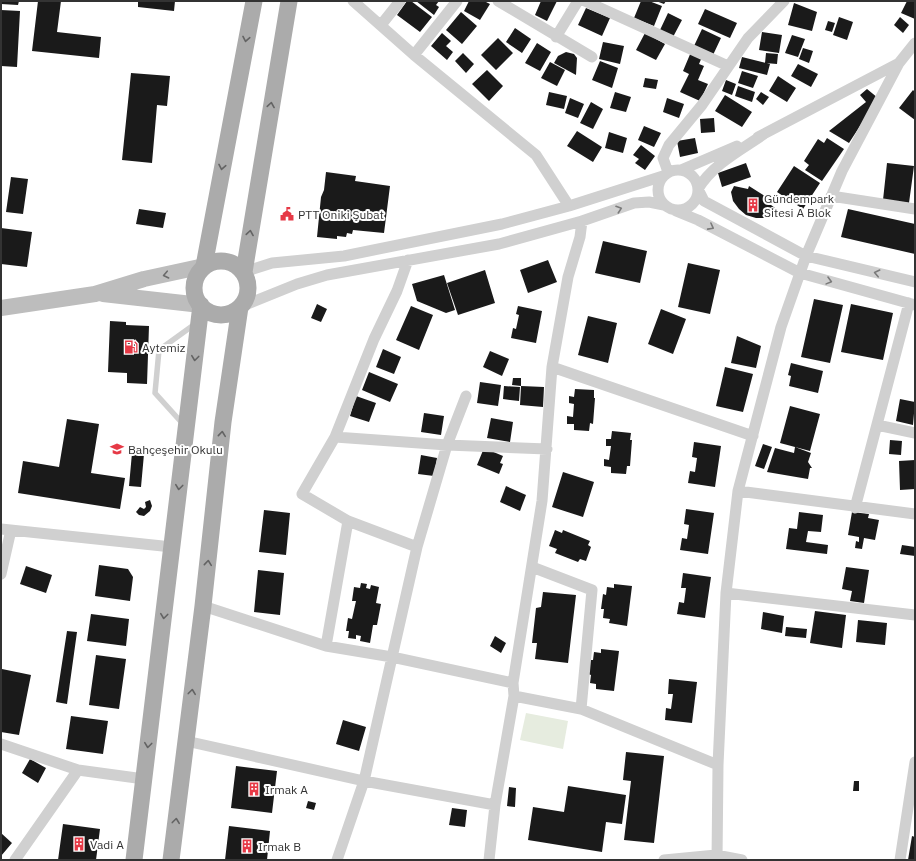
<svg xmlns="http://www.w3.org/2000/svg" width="916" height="861" font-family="'IBM Plex Sans',sans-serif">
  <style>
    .green { fill: #e6ecdf }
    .building { fill: #1a1a1a }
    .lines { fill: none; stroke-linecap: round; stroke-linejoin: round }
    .lane { stroke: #d0d0d0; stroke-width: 5.5 }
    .street { stroke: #d0d0d0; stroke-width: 11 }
    .secondary { stroke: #bdbdbd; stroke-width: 16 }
    .primary { stroke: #ababab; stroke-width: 17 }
    .oneway { stroke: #636363 }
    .oneway2 { stroke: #7a7a7a }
    .oneway3 { stroke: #6a6a6a }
    .labels { text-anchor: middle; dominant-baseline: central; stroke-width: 4; stroke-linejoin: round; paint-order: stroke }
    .poi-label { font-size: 12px; fill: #333; stroke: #fff; text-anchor: start }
  </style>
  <rect width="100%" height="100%" fill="#fff"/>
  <!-- green -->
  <path class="green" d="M526,713L568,721L563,749L520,740Z"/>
  <!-- building -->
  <path class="building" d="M1,1H19L18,5L1,4Z
    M38,1H61L57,32L101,37L99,58L32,51Z
    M138,1H175L174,11L138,7Z
    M407,1H411L432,17L420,32L397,15Z
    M416,1H439L436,5L439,7L434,15Z
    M469,1H484L490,4L480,20L464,11Z
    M541,1H557L547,21L535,15Z
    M641,1H649L662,6L654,26L634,18Z
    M656,1H666L664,4Z
    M907,1H915V19L901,13Z
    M794,3L817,12L812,31L788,25Z
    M586,8L610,18L602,36L578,25Z
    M705,9L737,23L730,38L698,24Z
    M1,10L20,11L17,67L1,66Z
    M461,12L477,26L462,44L446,30Z
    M668,13L682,20L673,37L660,30Z
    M839,17L853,22L847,40L833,35Z
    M900,17L909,25L903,33L894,25Z
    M828,21L835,23L832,32L825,30Z
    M515,28L531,39L522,53L506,42Z
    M702,29L721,38L713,55L694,46Z
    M762,32L782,35L779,53L759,50Z
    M442,33L451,41L446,46L453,52L447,60L431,46Z
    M645,33L665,44L656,60L636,50Z
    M792,35L805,39L798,57L785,53Z
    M498,38L513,53L496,70L481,55Z
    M603,42L624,46L620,64L599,59Z
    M537,43L551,52L540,71L525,63Z
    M803,48L813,51L809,63L799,59Z
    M566,52L574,54L577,58L576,75L554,63L558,56Z
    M691,52L702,57L699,64L704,66L698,80L708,84L700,101L680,92L689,74L683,71Z
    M463,53L474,64L466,73L455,61Z
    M766,53L778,54L777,64L765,63Z
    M742,57L770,64L767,75L739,68Z
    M600,61L618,68L612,88L592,80Z
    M550,62L565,70L557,86L541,78Z
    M798,64L818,74L811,87L791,76Z
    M487,70L503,86L489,101L472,84Z
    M742,71L758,76L753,88L738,83Z
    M131,73L170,76L167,106L157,105L152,163L122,160Z
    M778,76L796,88L787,102L769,91Z
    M645,78L658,80L656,89L643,87Z
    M726,80L736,84L732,95L722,91Z
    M738,86L755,92L752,102L735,96Z
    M867,89L878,98L849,143L829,131L866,102L860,95Z
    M913,90L915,92V120L899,108Z
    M549,92L567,96L564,109L546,105Z
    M615,92L631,97L626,112L610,108Z
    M761,92L769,97L763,105L756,99Z
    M725,95L752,112L742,127L715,111Z
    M570,98L584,104L578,118L565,113Z
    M667,98L684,104L679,118L663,112Z
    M591,102L603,109L593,129L580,123Z
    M714,118L715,132L701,133L700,119Z
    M644,126L661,133L654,147L638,140Z
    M577,131L602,147L593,162L567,146Z
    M609,132L627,138L623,153L605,148Z
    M695,138L698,153L680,157L677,141Z
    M827,138L844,149L822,181L805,170L809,165L804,161L818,139L824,143Z
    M641,145L655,156L645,170L635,163L639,159L633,155Z
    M746,163L751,177L722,187L718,173Z
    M887,163L914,166L909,203L883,200Z
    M794,166L820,183L803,209L777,192Z
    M326,172L356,176L355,181L390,186L384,233L353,230L352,234L347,233L346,237L337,236V239L317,237L321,197L324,190Z
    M11,177L28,179L23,214L6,212Z
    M734,186L748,189L749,186L768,198L767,202L775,208L774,215L765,218H756L746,215L739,209L733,201L731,192Z
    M139,209L166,213L163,228L136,224Z
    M848,209L915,224V254L841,237Z
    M1,228L32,232L27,267L1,264Z
    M603,241L647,251L640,283L595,273Z
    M548,260L557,282L528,293L520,270Z
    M688,263L720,270L710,314L678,307Z
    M485,270L495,303L458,315L447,283Z
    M444,275L455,310L446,313L417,301L412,284Z
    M814,299L843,305L830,363L801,357Z
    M317,304L327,309L321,322L311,318Z
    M851,304L893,313L883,360L841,352Z
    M411,306L433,315L419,350L396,340Z
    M518,306L542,311L536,343L511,338L513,328L516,329L519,315L516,314Z
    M661,309L686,319L673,354L648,344Z
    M588,316L617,323L608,363L578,355Z
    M110,321L126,322V325L149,326L147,384L127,383V373L108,372Z
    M737,336L761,346L756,368L731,363Z
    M383,349L401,357L394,374L376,367Z
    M490,351L509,359L502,376L483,367Z
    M791,363L823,371L818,393L789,386L791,376L788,375Z
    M725,367L753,374L743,412L716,406Z
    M369,372L398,384L390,402L362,390Z
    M513,378H521V386L512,385Z
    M480,382L501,385L498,406L477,403Z
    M504,386L520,387L519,401L503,399Z
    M521,386L544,387L543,407L520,405Z
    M575,389L594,390V398H595L593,424L590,423L589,431L574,430V424H567V416L573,417L574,404L569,403V396L574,397Z
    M356,396L376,403L369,422L350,416Z
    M900,399L915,402L913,425L896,421Z
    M790,406L820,414L810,451L780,443Z
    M424,413L444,416L441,435L421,432Z
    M491,418L513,422L510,442L487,438Z
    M67,419L99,424L91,473L125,478L120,509L18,493L23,461L59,467Z
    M612,431L631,433L630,440H632L630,466H627L626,474L611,473V467L604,466V459L609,460L611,446H606V439H611Z
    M890,440L902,441L901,455L889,454Z
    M694,442L721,446L715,487L688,483L690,471L695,472L697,458L692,457Z
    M763,444L772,447L764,469L755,466Z
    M795,447L811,453L808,462L812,468H810L808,479L767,472L775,448L794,453Z
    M484,448L503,456L500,463L503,464L499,474L477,465Z
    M132,453L144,454L141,487L129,486Z
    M421,455L437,458L434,476L418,474Z
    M915,460V489L900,490L899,461Z
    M563,472L594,482L583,517L552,507Z
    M506,486L526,495L520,511L500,502Z
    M150,500L152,506L150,511L144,516L139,515L136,512L140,507L144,509L146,507L145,502Z
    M686,509L714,513L708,554L680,550L682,538L687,539L689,525L684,524Z
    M264,510L290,513L286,555L259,552Z
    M799,512L823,515L821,532L808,531L806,542L828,545L827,554L786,549L789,528L797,529Z
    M852,512L869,514L868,518L879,520L875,540L864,538L862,549L855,548L856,541L859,542V537L848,535Z
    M555,530L562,533L563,530L590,541L588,545L591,547L586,561L580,559L578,562L555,553L557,549L549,546Z
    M902,545L915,547V556L900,554Z
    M99,565L128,569L133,577L130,601L95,596Z
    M26,566L52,575L46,593L20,584Z
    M846,567L869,570L864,603L850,601L852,591L842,589Z
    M258,570L284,573L280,615L254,612Z
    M683,573L711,577L705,618L677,614L679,602L684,603L686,588H681Z
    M361,583L367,584L366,588L370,589L371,585L379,587L376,603L381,604L377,625H373L370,643L360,641L361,636L356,635V639L348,638L349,631H346L348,618L352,619L356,601H352L354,587L360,588Z
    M614,584L632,586L627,626L609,623L610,619L603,618L604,609H601L603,594L606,595L607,587L614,588Z
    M543,592L576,595L568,663L535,659L537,643H532L536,608L541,607Z
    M815,611L846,615L842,648L810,643Z
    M763,612L784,616L782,633L761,629Z
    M91,614L129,619L126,646L87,641Z
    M858,620L887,623L885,645L856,642Z
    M786,627L807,629L806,638L785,636Z
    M67,631L77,632L67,704L56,702Z
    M495,636L506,643L501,653L490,646Z
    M601,649L619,651L614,691L596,689V684L590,683L591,675L588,674L590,660H593L594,652L601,653Z
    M96,655L126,659L119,709L89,705Z
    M2,669L31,675L19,735L1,732Z
    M669,679L697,682L692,723L665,720L666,708L671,709L673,694H668Z
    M71,716L108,721L103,754L66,749Z
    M343,720L366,727L359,751L336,744Z
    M626,752L664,756L654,843L624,840L631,781L623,780Z
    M30,759L46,768L38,783L22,773Z
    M236,766L277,771L272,813L231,808Z
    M854,781H859V791H853Z
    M568,786L626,795L622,824L606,822L602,852L528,840L533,807L564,812Z
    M509,787L516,788L515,807L507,806Z
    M308,801L316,803L314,810L306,808Z
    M452,808L467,810L465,827L449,825Z
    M63,824L100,829L96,860H58Z
    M229,826L270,831L267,860H225Z
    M1,833L12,843L1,856Z
    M912,836L915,837V860H908Z"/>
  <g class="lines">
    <!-- lane -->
    <path class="lane" d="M183,424L155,393L159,350L195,324"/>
    <!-- street -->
    <path class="street" d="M353,1L414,55L536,155L569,206
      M498,1L592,57
      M585,1L728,66
      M381,25L400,1
      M556,37L578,1
      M414,55L457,1
      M764,134C741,150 713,164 698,189L704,201L806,256L915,282
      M758,137L899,63
      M658 190a20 20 0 1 1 40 0a20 20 0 1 1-40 0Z
      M681,170L737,146
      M668,172L663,158L669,145L702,105L748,38L784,1
      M831,196L915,209
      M676,211L698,220L800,273L915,305
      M408,260L397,291L374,339L335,437L302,494L348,521L417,547
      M244,272L272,263L344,256L502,224L569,206L663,176
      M240,307L297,284L327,275L499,244L582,221L634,203L649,202L664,205
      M552,367L753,436
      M877,425L915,433
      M335,437L447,445L547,449
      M738,491L915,514
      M855,508L909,303
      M1,529L172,547
      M532,567L592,590L581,709
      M1,574L11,530
      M726,593L915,615
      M203,606L326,646L392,657L513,683
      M326,646L348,521
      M514,696L581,709L718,765
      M186,741L364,781L495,805
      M1,744L78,770L144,779
      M15,860L78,770
      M337,860L364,781L417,547L447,445L466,396
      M489,860L495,805L514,696L513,683L542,501L552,367L568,277L580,237L582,221
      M664,860L716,855L742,860
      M717,860L718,765L726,593L738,491L781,327L806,256L842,171L899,63L915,43
      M900,860L915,762"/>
    <!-- secondary -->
    <path class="secondary" d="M103,294L201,305
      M1,308L95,294L144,279L204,266"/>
    <!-- primary -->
    <path class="primary" d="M194 288a27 27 0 1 1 54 0a27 27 0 1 1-54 0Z
      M204,266L254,1
      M244,272L289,1
      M134,860L201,305
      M171,860L203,606L223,422L240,307"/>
  </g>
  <!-- one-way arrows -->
  <defs><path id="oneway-chevron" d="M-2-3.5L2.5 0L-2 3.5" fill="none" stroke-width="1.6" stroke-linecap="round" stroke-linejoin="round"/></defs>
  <g class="oneway">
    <use href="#oneway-chevron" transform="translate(246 39) rotate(101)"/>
    <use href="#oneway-chevron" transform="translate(271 105) rotate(-81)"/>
    <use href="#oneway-chevron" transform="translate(222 167) rotate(101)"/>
    <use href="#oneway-chevron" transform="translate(250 233) rotate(-81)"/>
    <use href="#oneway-chevron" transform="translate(195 358) rotate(97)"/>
    <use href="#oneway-chevron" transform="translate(222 434) rotate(-84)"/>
    <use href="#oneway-chevron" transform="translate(179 487) rotate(97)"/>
    <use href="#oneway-chevron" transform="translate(208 563) rotate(-84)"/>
    <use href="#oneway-chevron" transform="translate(164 616) rotate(97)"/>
    <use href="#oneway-chevron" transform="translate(192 692) rotate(-83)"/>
    <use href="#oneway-chevron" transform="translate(148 745) rotate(97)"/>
    <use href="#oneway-chevron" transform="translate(176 821) rotate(-83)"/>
  </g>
  <g class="oneway2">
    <use href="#oneway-chevron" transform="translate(619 209) rotate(-19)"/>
    <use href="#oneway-chevron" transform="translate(711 227) rotate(28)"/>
    <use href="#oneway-chevron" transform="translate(877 273) rotate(-167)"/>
    <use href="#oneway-chevron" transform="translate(829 281) rotate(15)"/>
  </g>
  <use class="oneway3" href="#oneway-chevron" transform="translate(166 275) rotate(168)"/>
  <!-- icons -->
  <defs>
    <g id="building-bare" transform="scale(1.08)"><path d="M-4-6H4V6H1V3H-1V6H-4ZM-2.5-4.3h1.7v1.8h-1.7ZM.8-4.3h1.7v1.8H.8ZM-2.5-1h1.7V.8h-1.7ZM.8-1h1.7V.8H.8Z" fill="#e63946" stroke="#fff" stroke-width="2.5" paint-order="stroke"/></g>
    <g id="civic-bare" transform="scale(1.08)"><path d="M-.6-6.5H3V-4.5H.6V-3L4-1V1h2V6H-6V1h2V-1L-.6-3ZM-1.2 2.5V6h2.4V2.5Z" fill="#e63946" stroke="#fff" stroke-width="2.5" paint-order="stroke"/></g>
    <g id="fuel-bare" transform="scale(1.08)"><path d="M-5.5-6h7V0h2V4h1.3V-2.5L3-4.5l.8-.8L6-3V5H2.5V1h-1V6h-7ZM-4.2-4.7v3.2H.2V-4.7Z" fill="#e63946" stroke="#fff" stroke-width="2.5" paint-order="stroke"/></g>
    <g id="school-bare" transform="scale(1.08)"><path d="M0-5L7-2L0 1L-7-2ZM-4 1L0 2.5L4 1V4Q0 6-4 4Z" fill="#e63946" stroke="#fff" stroke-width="2.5" paint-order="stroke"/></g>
  </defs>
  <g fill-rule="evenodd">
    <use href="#building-bare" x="753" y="205"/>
    <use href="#civic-bare" x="287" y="214"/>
    <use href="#fuel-bare" x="131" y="347"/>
    <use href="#school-bare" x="117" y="449"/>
    <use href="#building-bare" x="254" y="789"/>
    <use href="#building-bare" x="79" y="844"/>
    <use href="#building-bare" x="247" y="846"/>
  </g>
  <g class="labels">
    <!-- poi labels -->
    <g class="poi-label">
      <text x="764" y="198">Gündempark<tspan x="764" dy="14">Sitesi A Blok</tspan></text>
      <text x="298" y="214">PTT Oniki Şubat</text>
      <text x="142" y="347">Aytemiz</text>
      <text x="128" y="449">Bahçeşehir Okulu</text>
      <text x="265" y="789">Irmak A</text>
      <text x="90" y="844">Vadi A</text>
      <text x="258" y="846">Irmak B</text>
    </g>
  </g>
  <!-- border -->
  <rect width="916" height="861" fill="none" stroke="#333333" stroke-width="4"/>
</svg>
